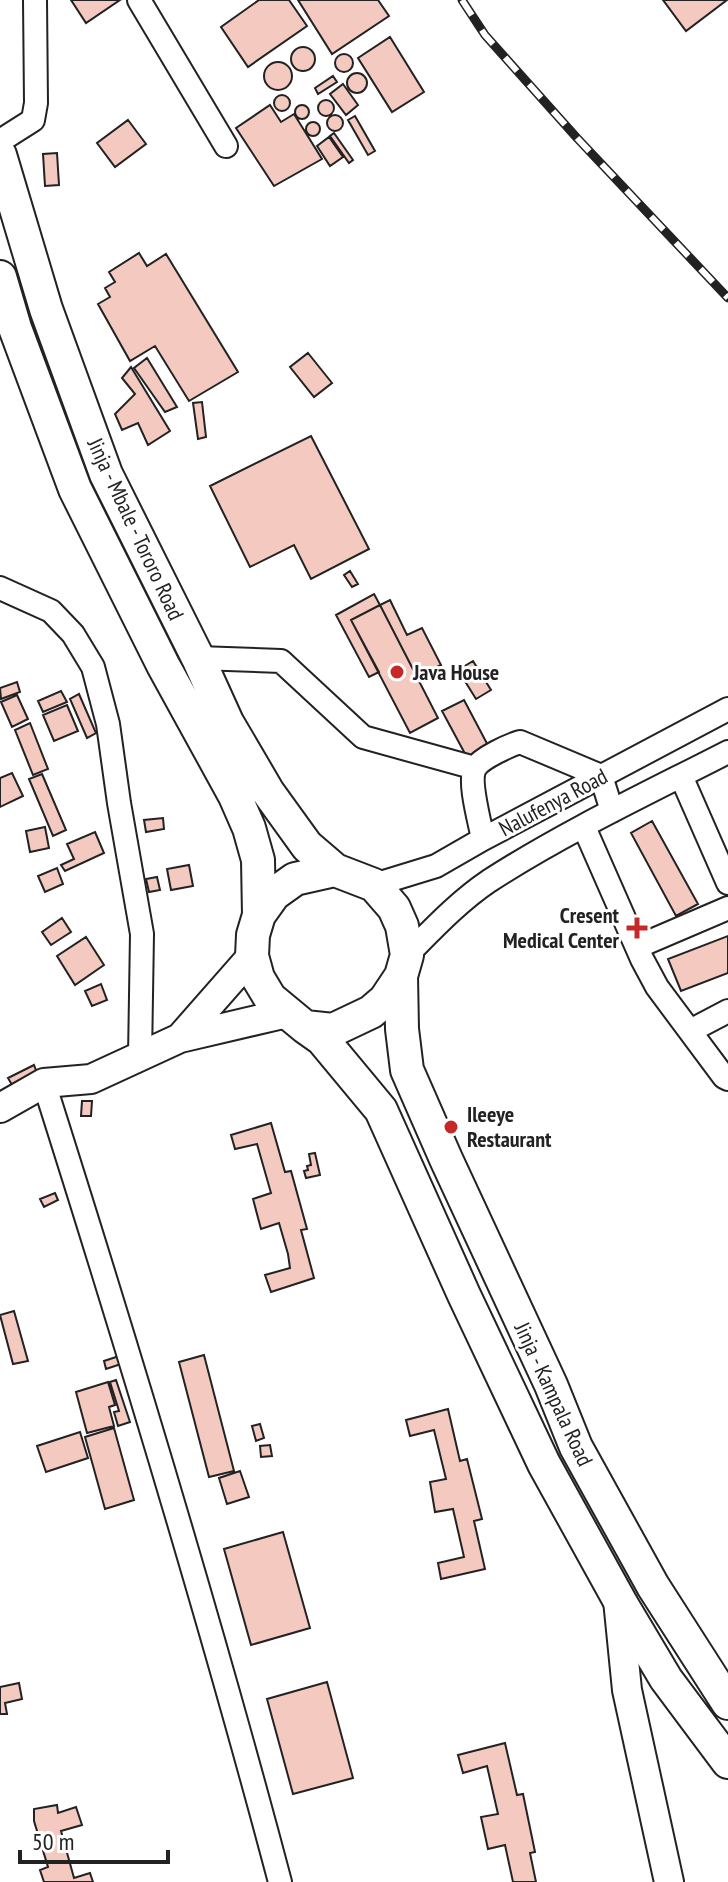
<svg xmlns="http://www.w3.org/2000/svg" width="728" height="1882" font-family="'PT Sans Narrow',sans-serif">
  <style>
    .building { fill: #f3c9c0; stroke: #222; stroke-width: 2 }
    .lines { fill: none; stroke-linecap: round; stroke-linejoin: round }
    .minor-casing { stroke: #222; stroke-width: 26 }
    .major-casing { stroke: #222; stroke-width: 32 }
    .highway-casing { stroke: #222; stroke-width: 36 }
    .minor { stroke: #fff; stroke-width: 22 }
    .major { stroke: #fff; stroke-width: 28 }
    .highway { stroke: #fff; stroke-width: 32 }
    .rail-casing { stroke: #222; stroke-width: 9 }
    .rail { stroke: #fff; stroke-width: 6; stroke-dasharray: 18; stroke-linecap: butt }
    .poi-dot { fill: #c62828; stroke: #fff; stroke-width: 3 }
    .labels { text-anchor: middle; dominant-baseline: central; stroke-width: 6; stroke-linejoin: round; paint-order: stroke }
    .street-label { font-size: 22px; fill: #222; stroke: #fff }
    .poi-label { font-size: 22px; font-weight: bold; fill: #222; stroke: #fff; text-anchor: start }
  </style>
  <rect width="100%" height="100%" fill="#fff"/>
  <!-- building -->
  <path class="building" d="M71,0H120L86,23Z
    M259,0H289L307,26L248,67L221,27Z
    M298,0H378L389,16L332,54Z
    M663,0H727L686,31Z
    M390,37L424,92L392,112L358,58Z
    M291 59a12 12 0 1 1 24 0a12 12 0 1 1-24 0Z
    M335 63a9 9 0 1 1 18 0a9 9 0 1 1-18 0Z
    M264 76a14 14 0 1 1 28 0a14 14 0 1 1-28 0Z
    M347 83a10 10 0 1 1 20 0a10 10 0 1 1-20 0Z
    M333,76L337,82L318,94L315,88Z
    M343,84L358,105L346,115L330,94Z
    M274 103a8 8 0 1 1 16 0a8 8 0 1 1-16 0Z
    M318 108a8 8 0 1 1 16 0a8 8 0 1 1-16 0Z
    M295 112a7 7 0 1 1 14 0a7 7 0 1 1-14 0Z
    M270,105L281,122L294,114L322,159L274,186L236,128Z
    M327 123a8 8 0 1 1 16 0a8 8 0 1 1-16 0Z
    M355,116L375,151L368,155L348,120Z
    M128,120L146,144L115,167L97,143Z
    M306 129a7 7 0 1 1 14 0a7 7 0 1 1-14 0Z
    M334,133L353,160L349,163L330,136Z
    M329,137L343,157L330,166L317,146Z
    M57,153L59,185L45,186L43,154Z
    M139,253L147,266L166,254L238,372L189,401L155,346L130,361L98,304L110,297L105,288L115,282L109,272Z
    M308,353L332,383L314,397L290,367Z
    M147,358L177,407L165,412L134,368Z
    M131,367L170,431L148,445L138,423L122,430L115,414L135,394L122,378Z
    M202,402L206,437L198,439L193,403Z
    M311,436L369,549L311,579L294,545L250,567L210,486Z
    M350,571L358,584L352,587L344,575Z
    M374,594L380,605L351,620L379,672L369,677L336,615Z
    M390,600L407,635L422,628L441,665L417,677L380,605Z
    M380,605L438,718L410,733L351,620Z
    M473,661L491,690L476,699L458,670Z
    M17,682L20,692L1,699L0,688Z
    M61,691L67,702L43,712L38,701Z
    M79,694L96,733L87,738L70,699Z
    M17,695L28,719L12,727L1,702Z
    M464,700L491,751L470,763L442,711Z
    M67,705L78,731L54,741L43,715Z
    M30,723L48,769L33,775L15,730Z
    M12,773L23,796L0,807V778Z
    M42,774L66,830L53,836L29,779Z
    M163,818L164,829L146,832L144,820Z
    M652,821L698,904L676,916L631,833Z
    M45,827L49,848L30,852L26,831Z
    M95,832L104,853L65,871L61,865L74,859L67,844Z
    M189,865L193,886L171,890L167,869Z
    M57,868L63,884L45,892L38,876Z
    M157,877L160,890L149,892L146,879Z
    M62,918L71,932L51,945L42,932Z
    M728,936V973L681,991L668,959Z
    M86,937L104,965L75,985L57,956Z
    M101,984L107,1000L92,1006L85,991Z
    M34,1065L37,1073L12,1085L8,1078Z
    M82,1101H92L91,1116H81Z
    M271,1123L285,1172L291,1171L307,1229L301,1230L314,1278L271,1292L265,1275L290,1268L288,1254L279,1223L261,1229L253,1199L271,1193L257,1144L235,1149L231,1135Z
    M315,1153L320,1175L306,1178L304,1171L308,1170L307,1166L311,1165L309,1154Z
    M55,1193L58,1200L44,1207L40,1199Z
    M14,1311L28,1361L13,1364L0,1315Z
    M122,1355L124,1363L106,1369L104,1361Z
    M204,1355L234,1471L209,1477L179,1362Z
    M116,1380L130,1422L118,1426L114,1412L119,1411L110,1382Z
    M108,1382L115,1405L109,1407L114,1426L87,1433L76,1392Z
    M448,1409L460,1461L467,1459L482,1519L474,1521L485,1569L441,1579L438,1563L464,1557L453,1509L435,1512L430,1482L446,1479L434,1430L410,1436L406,1420Z
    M260,1424L264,1438L256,1441L252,1426Z
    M114,1428L134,1500L105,1509L85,1437Z
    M80,1432L88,1458L46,1472L37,1446Z
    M270,1445L272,1456L261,1457L260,1446Z
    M240,1471L249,1497L227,1504L219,1478Z
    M283,1532L310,1628L251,1645L224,1549Z
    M327,1682L353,1778L293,1794L267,1699Z
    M19,1683L22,1699L5,1703L7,1714H0V1687Z
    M505,1743L517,1795L523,1794L535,1852L530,1853L536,1882H513L505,1845L488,1849L481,1817L498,1814L487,1766L463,1773L458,1755Z
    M57,1805L58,1813L76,1807L82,1825L61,1831L74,1878L90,1873L93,1882H44L40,1870L48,1867L34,1821V1809Z"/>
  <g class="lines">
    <!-- minor casing -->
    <g class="minor-casing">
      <path id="minor" d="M139,0L226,146
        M0,141L33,120L36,103L35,0
        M0,588L51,611L73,634L93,667L108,724L119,803L142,934L140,1057
        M198,658L281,661L363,737L475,768
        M681,776L728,883
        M584,827L642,959L657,987L724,1077L728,1079
        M483,839C480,823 468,781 475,768C481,758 510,745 520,742L601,776L612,811
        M374,885L436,866L483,839L728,709
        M637,947L728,908
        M407,955C433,929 458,902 489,881C565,832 648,793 728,752
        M690,1031L728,1011
        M44,1083C128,1348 209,1614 280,1882"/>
    </g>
    <!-- major casing -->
    <g class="major-casing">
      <path id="major" d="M180,1038L252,956
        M0,1108L44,1083L91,1079L180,1038L287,1013
        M618,1600L627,1690L669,1882"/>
    </g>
    <!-- highway casing -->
    <g class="highway-casing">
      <path id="highway" d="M0,155L46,309L106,474L198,658L227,722L268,792L307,846L335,870
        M0,277L15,328L75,489L163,665L235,796L249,828L258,860L259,915
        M401,976L385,1000L371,1012L333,1030L305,1027L270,998L258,978L252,956L253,935L259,915L274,894L295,879L335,870L374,885L394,908L402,926L407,955L401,976L402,1029L407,1070L446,1159L551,1385L576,1447L653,1586L728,1703
        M305,1027L322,1039L381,1110L464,1295L544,1464L622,1605L666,1679L728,1762"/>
    </g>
    <!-- minor -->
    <use href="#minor" class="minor"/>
    <!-- major -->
    <use href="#major" class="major"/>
    <!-- highway -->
    <use href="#highway" class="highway"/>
    <!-- rail casing -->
    <g class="rail-casing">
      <path id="rail" d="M462,0L485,35L577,138L728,298"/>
    </g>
    <!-- rail -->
    <use href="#rail" class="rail"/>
  </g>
  <!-- markers -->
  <g class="poi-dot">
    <circle cx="397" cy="672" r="8"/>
    <path d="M633 916h8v8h8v8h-8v8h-8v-8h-8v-8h8z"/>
    <circle cx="451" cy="1127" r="8"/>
  </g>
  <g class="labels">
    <!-- street labels -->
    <g class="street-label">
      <text transform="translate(136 529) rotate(65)">Jinja - Mbale - Tororo Road</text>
      <text transform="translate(553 802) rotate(-28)">Nalufenya Road</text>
      <text transform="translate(554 1394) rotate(65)">Jinja - Kampala Road</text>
    </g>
    <!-- poi labels -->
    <g class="poi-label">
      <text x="413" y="672">Java House</text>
      <text x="619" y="915" text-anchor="end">Cresent<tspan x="619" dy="25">Medical Center</tspan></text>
      <text x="467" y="1114">Ileeye<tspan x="467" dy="25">Restaurant</tspan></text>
    </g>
  </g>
  <!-- scale -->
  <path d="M20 1850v12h148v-12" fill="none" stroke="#222222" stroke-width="4"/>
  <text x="32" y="1850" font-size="24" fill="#222222" stroke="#ffffff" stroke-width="6" paint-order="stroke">50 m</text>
</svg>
